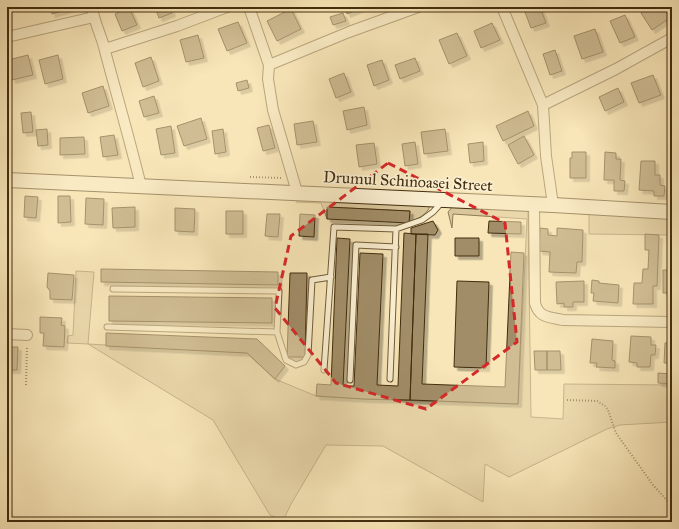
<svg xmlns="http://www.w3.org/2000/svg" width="679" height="529" font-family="'IM FELL Great Primer',serif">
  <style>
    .green { fill: #d9c79b; stroke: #8e7a55 }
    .building { fill: #a18d67; stroke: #422d0f; filter: url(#shadow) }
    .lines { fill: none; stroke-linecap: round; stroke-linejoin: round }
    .lane-casing { stroke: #705b39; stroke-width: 7 }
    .street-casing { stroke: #705b39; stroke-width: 12 }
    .secondary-casing { stroke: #422d0f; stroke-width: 16 }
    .path { stroke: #422d0f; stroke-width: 2; stroke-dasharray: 1 2; stroke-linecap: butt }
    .lane { stroke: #faefd1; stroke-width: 5 }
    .street { stroke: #faefd1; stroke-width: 10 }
    .secondary { stroke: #faefd1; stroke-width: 14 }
    .marked { fill: none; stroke: #d62828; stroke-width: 3; stroke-dasharray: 8 5; stroke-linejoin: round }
    .labels { text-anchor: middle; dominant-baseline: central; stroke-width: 3.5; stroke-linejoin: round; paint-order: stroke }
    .street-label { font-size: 16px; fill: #422d0f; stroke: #faefd1 }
  </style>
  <defs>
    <filter id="shadow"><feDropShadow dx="3.5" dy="3.5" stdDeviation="0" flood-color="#0004"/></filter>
  </defs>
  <rect width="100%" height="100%" fill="#f8e6b8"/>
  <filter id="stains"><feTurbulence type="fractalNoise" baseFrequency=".005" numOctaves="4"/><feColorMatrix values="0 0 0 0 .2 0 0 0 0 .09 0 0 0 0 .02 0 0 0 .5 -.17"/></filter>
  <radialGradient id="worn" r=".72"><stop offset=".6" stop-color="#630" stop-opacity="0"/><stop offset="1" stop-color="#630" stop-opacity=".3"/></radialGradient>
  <!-- green -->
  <path class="green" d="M298,198L430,206C427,215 417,219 409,223L410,211L327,207V219L321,203L296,202Z
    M454,205L526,209L528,212L531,417L563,419L564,384L672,385V422L620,425L607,429L509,477L485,464L483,502L383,446L326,445L291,504L283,521L270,515L213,420L88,344L67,343L68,336L73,335L76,271L94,272L88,344L247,353L275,379L316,396L364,399L518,404L527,219L453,214L452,228L448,212Z
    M589,213L672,218V235L589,234Z"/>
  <!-- building -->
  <path class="building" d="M50,7H72V8L52,14Z
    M129,7L137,25L122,31L115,14Z
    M155,7H170L172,13L159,18Z
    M344,7H364L347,14Z
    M523,7H540L546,23L531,28Z
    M651,7H663L670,18L652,30L641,13Z
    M291,9L301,29L277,41L267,21Z
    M343,13L346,21L333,25L330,17Z
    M625,15L635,37L620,43L610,21Z
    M238,22L247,43L227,51L218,29Z
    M492,23L500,40L481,48L474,31Z
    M595,29L603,52L582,59L574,36Z
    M457,33L467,56L449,64L439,40Z
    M198,35L204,58L186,62L180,40Z
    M555,50L562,71L550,75L543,54Z
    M28,55L33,75L12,80L8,60Z
    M58,55L63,79L45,84L39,60Z
    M151,57L159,81L143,87L135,63Z
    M415,58L420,71L400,79L395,65Z
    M382,60L389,80L374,86L367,65Z
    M344,73L351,92L336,98L329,79Z
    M653,75L661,95L639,103L631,83Z
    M247,80L249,88L238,91L236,83Z
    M103,86L109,106L88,113L82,93Z
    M618,88L624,102L605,111L599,97Z
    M154,96L159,113L144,117L139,101Z
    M364,107L367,125L347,130L343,111Z
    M528,111L534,126L503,141L496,126Z
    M31,112L33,132L23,133L21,113Z
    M201,118L207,139L184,146L177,126Z
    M313,121L317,142L297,145L294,124Z
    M269,125L275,148L263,151L257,128Z
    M171,126L175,153L161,155L156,129Z
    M47,129L48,145L38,146L36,130Z
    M223,129L226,152L215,154L212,131Z
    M445,129L448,151L424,154L421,132Z
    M114,135L118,155L103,157L100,137Z
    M524,136L534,155L518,164L508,145Z
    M84,137L85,154L60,155V138Z
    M415,142L418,164L405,166L402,144Z
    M483,142L484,161L470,163L468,144Z
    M374,143L377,164L359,167L356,145Z
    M572,152H586V178H570V158H572Z
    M605,152L616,153V159H621L620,180L625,181L624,191H614V180H604Z
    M641,161H655V175H660V185L665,186L664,196H654V191L639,190Z
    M25,196L38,197L36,218L24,217Z
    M58,196H70L71,222L58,223Z
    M86,198L104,199L103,225L85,224Z
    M135,207V227L113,228L112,208Z
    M327,207L410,211L409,223L327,219Z
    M175,208L195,209L194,232L175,231Z
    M226,211H243V234H226Z
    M267,214H280L278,237L265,236Z
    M300,214L315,215L314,237L299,236Z
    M433,221L438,230L435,235L411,234V228Z
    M489,221L521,222V234L488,233Z
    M540,228L548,229V235L557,236V228L583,230L582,262H577L576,273L549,272L550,252L539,251Z
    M404,233L416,234L410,400L364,399L316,396L317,384L331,385L337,238L350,239L343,386H354L360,253L383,254L377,385L398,386Z
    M416,234H428L422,384L505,387L511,252L524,253L518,404L410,400Z
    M645,234L659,235L657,286H653V304H633L634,283H642L643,269H648L649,250H645Z
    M455,238H479V256H455Z
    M101,269L278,272V285L101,282Z
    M663,270H672V293H663Z
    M48,273L74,275L72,300L50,299V291L47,287Z
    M290,273H307L305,357H287Z
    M592,280L599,281V283L619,285L618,303L593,301L594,293H591Z
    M457,281L489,282L486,368L454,367Z
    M584,281V302H573V307H564V303L557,304L556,282Z
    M109,296L272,298V323L109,321Z
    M40,317L62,318L61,325L65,326L64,347L43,346L44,333H40Z
    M106,333L257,339L285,366L275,379L247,353L106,346Z
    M631,336L651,337V345H656L655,355H651L650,367H637V363L629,362Z
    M592,339L613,341L612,360L615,361V368L596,367L597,363H590Z
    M672,339V363H664L665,343H672Z
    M7,347H18L17,370H7Z
    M534,351H547V370H535Z
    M547,351H560L561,370H547Z
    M658,373L672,374V384L658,383Z"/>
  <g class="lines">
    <!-- lane casing -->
    <g class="lane-casing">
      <path id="lane" d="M113,289L279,291L277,332L286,360L296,365L304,362L308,355L312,280L331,277
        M107,327L277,332
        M324,370L334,227L396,229L422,220L433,212L442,202
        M390,379L396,229
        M350,380L356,245L396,247"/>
    </g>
    <!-- street casing -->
    <g class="street-casing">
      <path id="street" d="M92,7C94,23 102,36 105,51C117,96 130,141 141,186
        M249,7L269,65L268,79L273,110L297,192
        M502,7L543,105L546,156L553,205
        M7,37L94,17
        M105,49L177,26L227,7
        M269,65L349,32L418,7
        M543,105L616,69L672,38
        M534,204L535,303C539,318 549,317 563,320L672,322
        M7,334L27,335"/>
    </g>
    <!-- secondary casing -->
    <g class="secondary-casing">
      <path id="secondary" d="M7,180L553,205L672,212"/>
    </g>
    <!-- path -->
    <path class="path" d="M250,177L282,178
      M26,385L27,346
      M567,400L597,401L605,406L608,410L616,433L653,485L672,506
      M273,522L275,517"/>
    <!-- lane -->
    <use href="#lane" class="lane"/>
    <!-- street -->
    <use href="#street" class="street"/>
    <!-- secondary -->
    <use href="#secondary" class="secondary"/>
  </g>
  <!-- marked area -->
  <path d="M0 0H679V529H0ZM388,163L505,223L517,342L426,409L336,383L275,308L291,236Z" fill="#f8e6b8" fill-opacity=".55" fill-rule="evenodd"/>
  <path class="marked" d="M388,163L505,223L517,342L426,409L336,383L275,308L291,236Z"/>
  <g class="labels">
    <!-- street labels -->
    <g class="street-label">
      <text transform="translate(408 181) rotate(3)">Drumul Schinoasei Street</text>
    </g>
  </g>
  <!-- margin -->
  <rect width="679" height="529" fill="none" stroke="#f8e6b8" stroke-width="24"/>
  <rect x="8" y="8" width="663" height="513" fill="none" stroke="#422d0f" stroke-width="2"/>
  <rect x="12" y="12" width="655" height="505" fill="none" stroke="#422d0f"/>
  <rect width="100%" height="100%" filter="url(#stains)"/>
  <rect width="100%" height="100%" fill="url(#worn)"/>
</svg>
